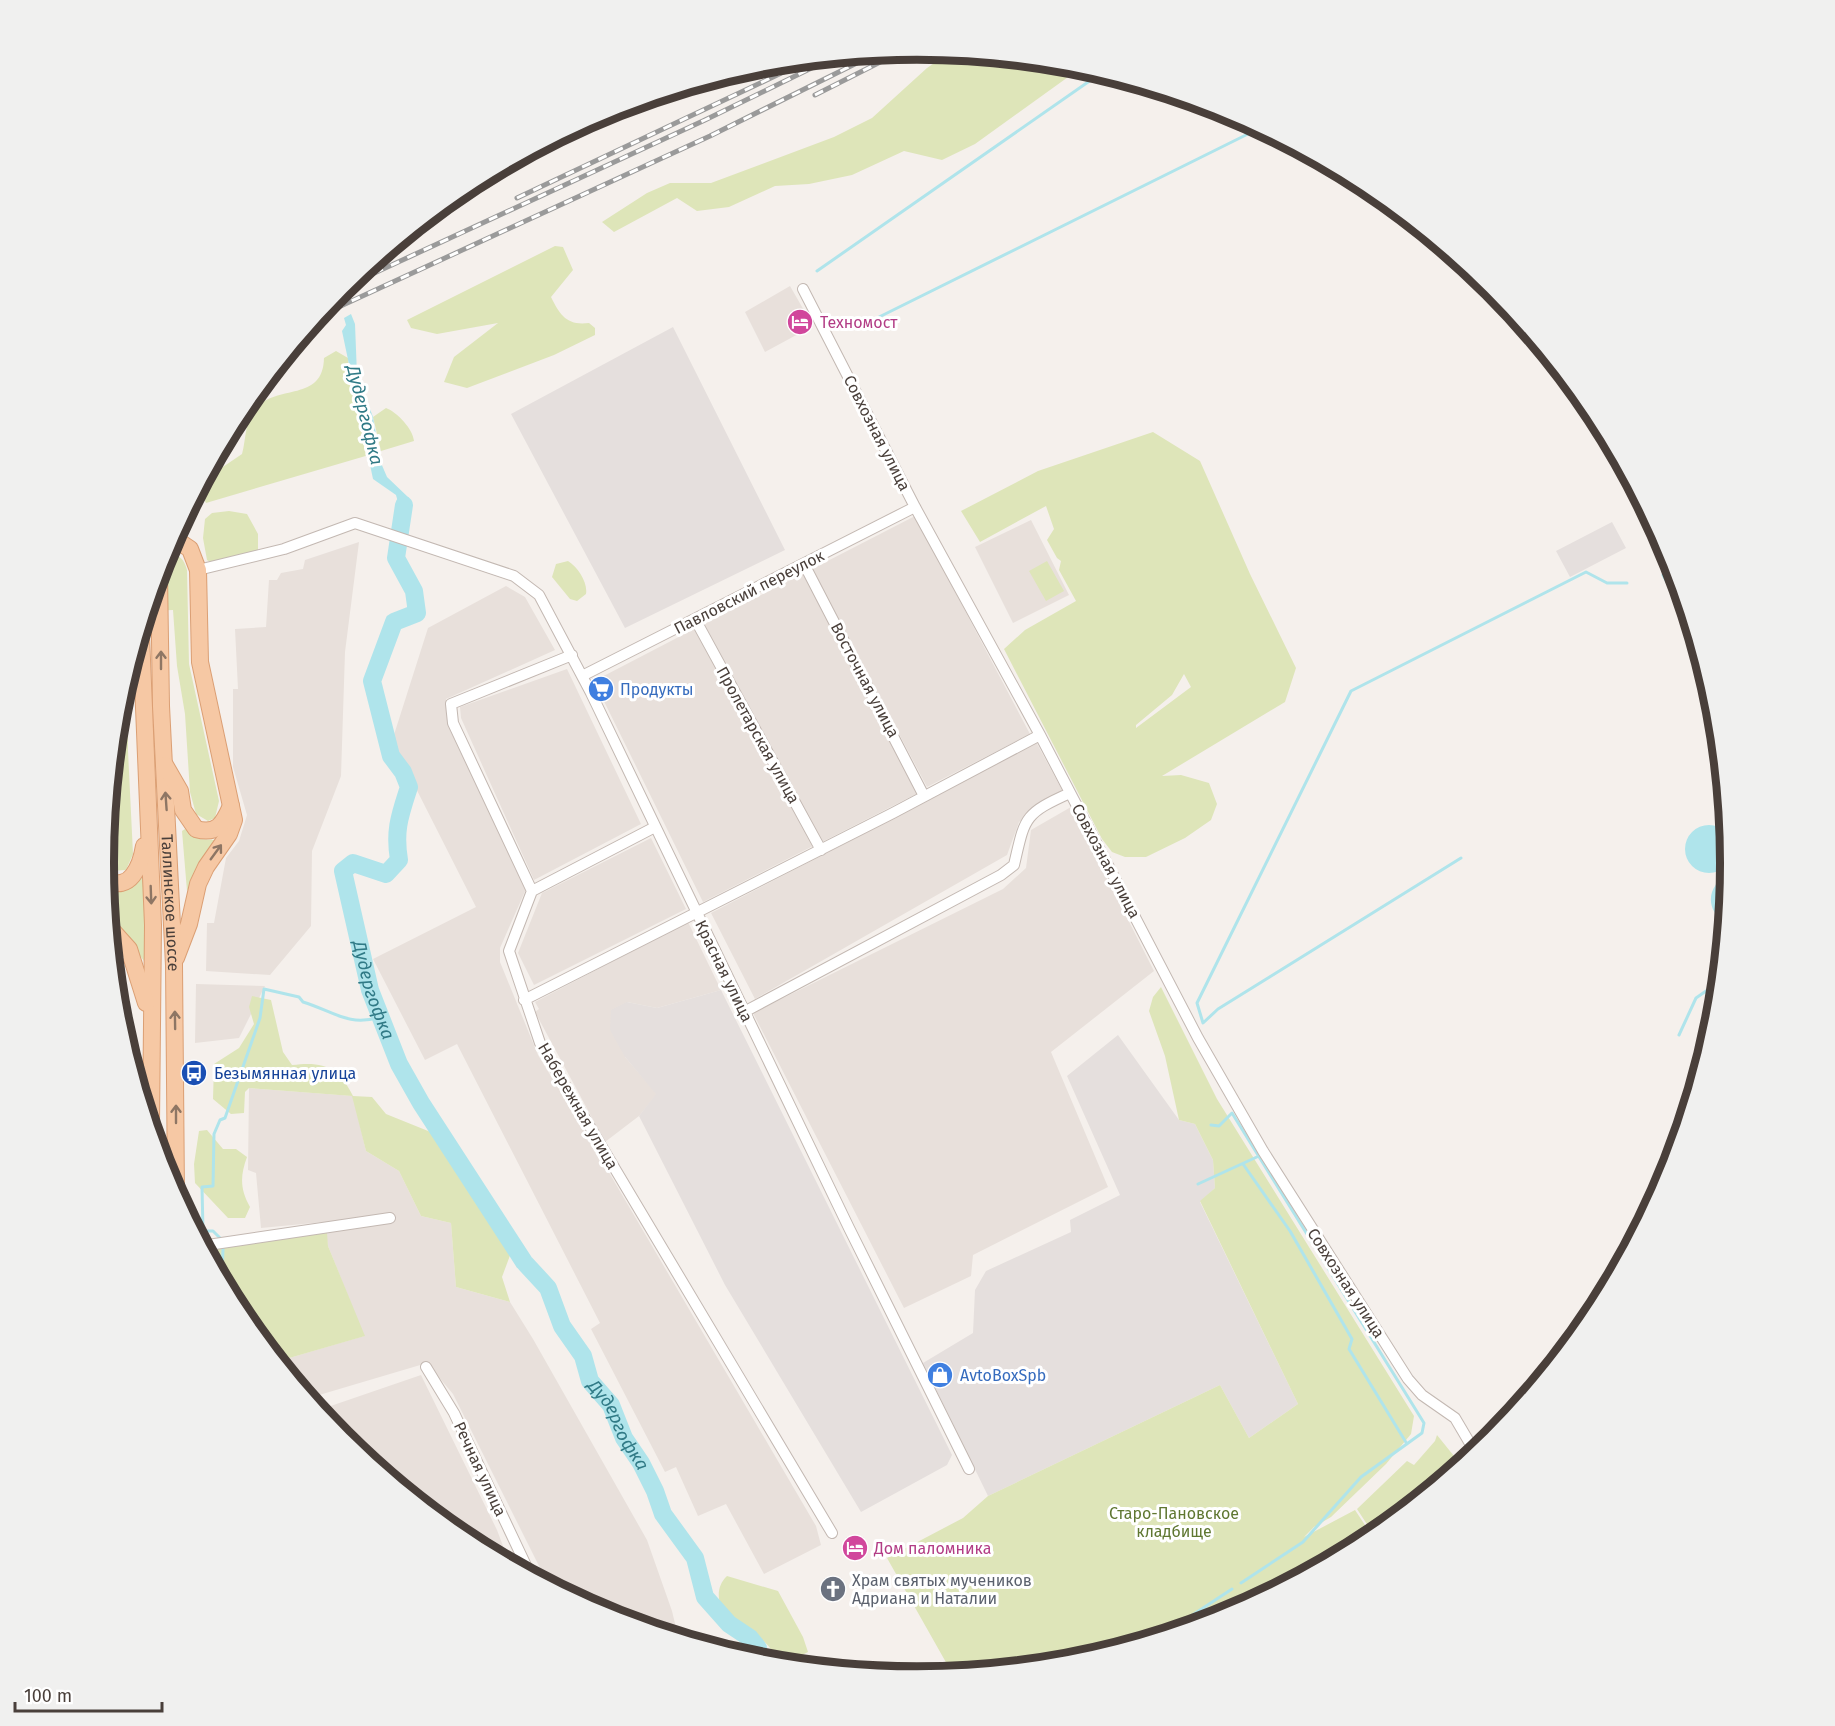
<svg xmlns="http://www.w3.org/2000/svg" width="1835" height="1726" font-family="'Fira Sans',sans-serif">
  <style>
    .residential { fill: #e8e0db }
    .industrial { fill: #e5dfdd }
    .green { fill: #dee5b9; fill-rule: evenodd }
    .water { fill: #afe4eb }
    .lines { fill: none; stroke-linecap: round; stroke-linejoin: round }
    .stream { stroke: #afe4eb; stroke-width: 3 }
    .river { stroke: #afe4eb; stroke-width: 18 }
    .street-casing { stroke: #c3b8b2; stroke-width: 12 }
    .primary-casing { stroke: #db9f74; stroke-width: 18 }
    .street { stroke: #fff; stroke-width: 10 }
    .primary { stroke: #f6c8a4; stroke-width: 16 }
    .rail-casing { stroke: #9a9a9a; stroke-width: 5 }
    .rail { stroke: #fff; stroke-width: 3; stroke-dasharray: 9; stroke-linecap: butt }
    .oneway { stroke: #8e7664 }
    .labels { text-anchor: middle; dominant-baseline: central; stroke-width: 6; stroke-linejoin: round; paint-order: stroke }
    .hotel-label { font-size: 16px; fill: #b23c85; stroke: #fff; text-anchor: start }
    .street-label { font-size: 16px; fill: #493f3a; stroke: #fff }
    .shop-label { font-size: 16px; fill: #366cbe; stroke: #fff; text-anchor: start }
    .transit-label { font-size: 16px; fill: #164399; stroke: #fff; text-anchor: start }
    .park-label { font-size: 16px; fill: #5f7731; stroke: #fff }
    .worship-label { font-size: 16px; fill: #5b616d; stroke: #fff; text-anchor: start }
    .water-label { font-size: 18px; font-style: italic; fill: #307a86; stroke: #fff }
    .rim { fill: none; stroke: #493f3a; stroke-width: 8 }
  </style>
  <rect width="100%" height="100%" fill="#f5f0ec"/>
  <!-- residential -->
  <path class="residential" d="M790,286L813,326L765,352L745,312Z
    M915,516L1030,734L927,787L812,569Z
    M1031,520L1069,595L1013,623L975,547Z
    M359,542L345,652L341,776L312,851L311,926L270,975L206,971L207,923H214L226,858L239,841L247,815L233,767V689H238L235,629L266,627L269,580H277L281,573L303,569L305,560Z
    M804,573L918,793L822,842L703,625Z
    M506,586L525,597L555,650L446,699L448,725L526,889L500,948V962L538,1055L590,1140L816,1526L821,1545L764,1574L726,1504L698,1516L676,1467L665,1472L591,1329L600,1323L457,1044L425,1060L373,959L476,907L392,741L428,628Z
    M696,628L813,846L703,902L594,681Z
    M567,669L641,824L534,880L461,718L460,707Z
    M1035,740L1062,790L1019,822L1007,855L755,999L711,913L892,819Z
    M1071,807L1154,971L1051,1052L1108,1187L973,1255L971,1276L904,1308L753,1013L1003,889L1026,868L1031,830Z
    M651,838L686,909L534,985L518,953L542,893Z
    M688,922L721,990L657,1008L627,1002L625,1057L657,1094L639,1116L605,1142L535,1012L539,1009L535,1002Z
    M196,984L265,986L239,1038L195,1043Z
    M127,988L131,1026L130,1057L120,1021L116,989Z
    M249,1088L353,1096L366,1151L399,1171L421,1216L451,1223L456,1287L510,1302L533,1339L647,1540L672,1611L678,1636L606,1614L548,1584L453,1394L427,1363L309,1398L279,1361L364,1336L328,1246L324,1222L261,1228L256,1173L248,1170Z
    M421,1375L497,1530L509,1562L465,1539L342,1438L319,1410Z"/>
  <!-- industrial -->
  <path class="industrial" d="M696,84L629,117L624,106Z
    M673,327L785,550L625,628L511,414Z
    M1612,522L1626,548L1570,577L1556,551Z
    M721,990L952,1455L947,1465L861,1512L725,1285L639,1116L656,1094L625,1057L610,1030L611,1010L627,1002L657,1008Z
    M1118,1035L1179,1120L1195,1124L1213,1160L1215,1188L1200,1202L1298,1404L1249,1438L1220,1385L988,1496L923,1363L973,1333L975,1290L986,1271L1071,1232L1070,1220L1120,1195L1067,1076Z"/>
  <!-- green -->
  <path class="green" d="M949,53L1082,67L975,144L942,160L904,151L852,175L809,184L775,186L729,207L697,211L677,198L614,232L602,222L647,193L670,183H711L834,137L872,118L927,68Z
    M555,246L563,247L573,270L551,297C560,315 567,326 589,323L595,328V335L554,355L467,388L444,382L454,357L498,323L437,334L411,328L407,320Z
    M336,351L348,358L349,373L369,455L206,503L204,499L208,477L242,454C246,440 245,420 255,409C277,383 323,403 324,358Z
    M386,408C397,412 413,429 414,441L381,451L373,417Z
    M1153,432L1200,461L1250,574L1296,668L1285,702L1162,776L1181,775L1209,783L1217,804L1211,820L1185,838L1146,857H1125L1112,852L1102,839L1004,649L1025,630L1076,601L1059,570L1061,561L1057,558L1047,540L1054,529L1046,506L980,542L961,511L1038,471ZM1184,674L1191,687L1136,728V725L1172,695Z
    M229,511L247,514L258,534V550L213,564L207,560L203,538L205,519L212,513Z
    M169,553C180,555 184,559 187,570L189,664L219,801L215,818L208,821L196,814L190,792L185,714L177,666L173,610L148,611L165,554Z
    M568,561C578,567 588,583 586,594L577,601L570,599L552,577L556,564Z
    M1047,561L1064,591L1046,601L1029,571Z
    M128,676V751L133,854L126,870L110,871L104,863L120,704Z
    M185,829L199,839L216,840L187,891L182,831Z
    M143,877L145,878L144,961L109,915L107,889L121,891Z
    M1161,987L1217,1099L1414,1416L1411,1434L1386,1464L1331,1517L1314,1527L1304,1537L1355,1510L1371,1534L1314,1566L1315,1568L1228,1615L1076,1661L952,1673L887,1558L963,1518L988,1496L1220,1385L1249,1438L1298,1404L1200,1201L1215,1188L1213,1160L1195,1124L1179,1120L1165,1056L1149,1011L1153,997Z
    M252,996L271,1000L283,1052L292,1065C324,1061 339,1067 353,1096L372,1097L386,1114L438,1135L512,1250L502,1277L510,1302L456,1287L451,1223L421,1216L399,1171L366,1151L352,1096L249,1088L245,1092L244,1113L231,1114L213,1099L214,1064L239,1048L254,1024L249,1007Z
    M207,1130L223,1149H236L247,1157C240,1176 240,1189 250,1207L245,1218H228L195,1183L194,1164L199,1131Z
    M327,1233L328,1246L365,1336L279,1361L241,1315L214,1265V1254L220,1246Z
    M1437,1435L1458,1461L1463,1458L1466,1460L1369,1540L1335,1558L1374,1535L1357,1509L1407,1461L1414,1465L1435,1441Z
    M727,1576L778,1591L803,1637L808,1652L800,1656L794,1664L777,1663C771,1638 750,1635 733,1622C718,1611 713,1589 727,1576Z"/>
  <!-- water -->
  <path class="water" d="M351,314L355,324L357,375L373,417L381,463L387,477L409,498V531L396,526L399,506L396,495L373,479L342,331L346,325L344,318Z
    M1685 849a24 24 0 1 1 48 0a24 24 0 1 1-48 0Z
    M1730,875L1725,922C1704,910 1707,883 1730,875Z"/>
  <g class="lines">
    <!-- stream -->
    <path class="stream" d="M817,271L1101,73
      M867,323L1260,128
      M1663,575L1691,625
      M1461,858L1218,1009L1203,1023L1197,1003L1351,691L1586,572L1607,583H1627
      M1679,1035L1696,998L1719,982
      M1211,1125L1219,1126L1232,1113L1424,1423L1422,1433L1361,1477L1303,1542L1241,1583
      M1243,1164L1290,1231L1352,1339L1349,1349L1407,1444
      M1198,1184L1259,1156
      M220,1238L213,1231H203L202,1187L213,1186L214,1134L220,1120L225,1118L260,1018L264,989L299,997L303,1002C333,1011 348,1027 380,1017
      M222,1278L223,1249
      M1162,1635L1232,1589"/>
    <!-- river -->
    <path class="river" id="s1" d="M404,505L396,558L414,591L417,613L394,622L372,681L391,756L403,772L409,787C400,815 394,830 399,860L386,874L353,863L343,871L370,990L399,1064L421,1103L524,1262L548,1288L562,1326L583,1356L590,1381L611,1405L624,1438L641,1463L655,1491L663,1514L695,1558L705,1597L729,1624L750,1638L758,1648L760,1661"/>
    <!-- street casing -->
    <g class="street-casing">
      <path id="street" d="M803,289L915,507L1040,735L1198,1038L1263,1151L1408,1379L1422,1395L1455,1418L1475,1452
        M1669,553L1672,569L1678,580
        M804,564L924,796
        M198,570L284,549L355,523L514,576L539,595L591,693L849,1228L969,1469
        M695,619L821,850
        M572,655L451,704L453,723L532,891L509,951L540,1043L832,1533
        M582,676L915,507
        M532,891L655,827
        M113,959L129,949
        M524,1000L893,813L1040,735
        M744,1012L1001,875L1014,865C1025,818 1023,814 1070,793
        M208,1245L390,1218
        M426,1367L454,1413L530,1574"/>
    </g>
    <!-- primary casing -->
    <g class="primary-casing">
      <g id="primary">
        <path d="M171,542L181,543L190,549L198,570L200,662L234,820L229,834L206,867L198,884L189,924L176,958"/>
        <path id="s2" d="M159,575L161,706L174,965L176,1194"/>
        <path d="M141,635L153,925L151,1124"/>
        <path d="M165,765L180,791L183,810L196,829C217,835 223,824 231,806"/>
        <path d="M106,879C130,894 141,865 144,846"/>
        <path d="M111,929L129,949L146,1003"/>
      </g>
    </g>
    <!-- street -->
    <use href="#street" class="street"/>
    <!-- primary -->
    <use href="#primary" class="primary"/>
    <!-- rail casing -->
    <g class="rail-casing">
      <path id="rail" d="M815,95L902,51
        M517,198L794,67
        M342,288L705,120L832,58
        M319,316L710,136L875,54"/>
    </g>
    <!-- rail -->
    <use href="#rail" class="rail"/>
  </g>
  <!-- one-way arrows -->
  <defs><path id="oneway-shaft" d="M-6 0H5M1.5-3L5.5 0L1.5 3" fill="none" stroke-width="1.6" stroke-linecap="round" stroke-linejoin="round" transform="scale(1.5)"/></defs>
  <g class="oneway">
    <use href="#oneway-shaft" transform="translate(161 660) rotate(-90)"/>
    <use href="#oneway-shaft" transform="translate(166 801) rotate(-94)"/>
    <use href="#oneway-shaft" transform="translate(216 852) rotate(-54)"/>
    <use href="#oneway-shaft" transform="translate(151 895) rotate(88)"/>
    <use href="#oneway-shaft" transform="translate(175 1020) rotate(-91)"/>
    <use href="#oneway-shaft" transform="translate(176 1114) rotate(-90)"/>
  </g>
  <!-- icons -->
  <defs>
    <g id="hotel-disc" transform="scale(1.35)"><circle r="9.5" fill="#d1479c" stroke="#fff"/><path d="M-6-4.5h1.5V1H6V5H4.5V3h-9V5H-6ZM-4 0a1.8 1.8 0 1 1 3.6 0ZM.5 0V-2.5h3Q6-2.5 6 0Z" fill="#fff"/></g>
    <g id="supermarket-disc" transform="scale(1.35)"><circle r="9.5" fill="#3f7fe0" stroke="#fff"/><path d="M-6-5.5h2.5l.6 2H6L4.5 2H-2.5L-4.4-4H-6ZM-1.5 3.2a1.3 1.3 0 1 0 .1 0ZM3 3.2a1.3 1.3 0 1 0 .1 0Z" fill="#fff"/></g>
    <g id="bus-disc" transform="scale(1.35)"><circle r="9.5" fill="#1a4fb4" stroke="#fff"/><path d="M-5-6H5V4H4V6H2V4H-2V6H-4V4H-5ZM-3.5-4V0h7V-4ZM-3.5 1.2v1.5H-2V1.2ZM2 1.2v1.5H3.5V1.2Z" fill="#fff"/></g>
    <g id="shop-disc" transform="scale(1.35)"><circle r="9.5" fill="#3f7fe0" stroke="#fff"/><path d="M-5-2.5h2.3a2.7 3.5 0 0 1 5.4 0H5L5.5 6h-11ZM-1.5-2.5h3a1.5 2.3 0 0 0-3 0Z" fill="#fff"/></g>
    <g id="church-disc" transform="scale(1.35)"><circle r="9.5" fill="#6b7280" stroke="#fff"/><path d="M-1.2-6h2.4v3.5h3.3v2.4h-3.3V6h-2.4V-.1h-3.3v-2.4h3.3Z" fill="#fff"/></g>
  </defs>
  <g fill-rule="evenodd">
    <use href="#hotel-disc" x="800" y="322"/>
    <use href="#supermarket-disc" x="601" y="689"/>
    <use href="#bus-disc" x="194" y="1073"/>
    <use href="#shop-disc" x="940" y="1375"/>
    <use href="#hotel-disc" x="855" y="1548"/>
    <use href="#church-disc" x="833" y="1589"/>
  </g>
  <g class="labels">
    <!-- hotel labels -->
    <g class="hotel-label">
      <text x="820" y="322">Техномост</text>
      <text x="874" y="1548">Дом паломника</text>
    </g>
    <!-- street labels -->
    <g class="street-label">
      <text transform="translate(877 433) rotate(63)">Совхозная улица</text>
      <text transform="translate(749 592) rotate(-27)">Павловский переулок</text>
      <text transform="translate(865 680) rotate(62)">Восточная улица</text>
      <text transform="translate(758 735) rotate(61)">Пролетарская улица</text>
      <text transform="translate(1106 861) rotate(62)">Совхозная улица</text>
      <text stroke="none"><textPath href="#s2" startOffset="328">Таллинское шоссе</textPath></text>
      <text transform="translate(724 971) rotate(64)">Красная улица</text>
      <text transform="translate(578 1106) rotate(60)">Набережная улица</text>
      <text transform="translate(1346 1283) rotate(57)">Совхозная улица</text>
      <text transform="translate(480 1469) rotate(65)">Речная улица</text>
    </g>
    <!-- shop labels -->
    <g class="shop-label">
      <text x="620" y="689">Продукты</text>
      <text x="960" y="1375">AvtoBoxSpb</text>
    </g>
    <!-- transit labels -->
    <g class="transit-label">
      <text x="214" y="1073">Безымянная улица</text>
    </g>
    <!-- park labels -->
    <g class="park-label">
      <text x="1174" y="1513">Старо-Пановское<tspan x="1174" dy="18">кладбище</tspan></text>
    </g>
    <!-- worship labels -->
    <g class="worship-label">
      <text x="852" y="1580">Храм святых мучеников<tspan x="852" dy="18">Адриана и Наталии</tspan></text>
    </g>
    <!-- water labels -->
    <g class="water-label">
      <text transform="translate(365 415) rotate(76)">Дудергофка</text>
      <text stroke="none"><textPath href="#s1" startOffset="579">Дудергофка</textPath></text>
      <text stroke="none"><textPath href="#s1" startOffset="1083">Дудергофка</textPath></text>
    </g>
  </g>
  <!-- crop -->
  <path d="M0 0H1835V1726H0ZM114 863a803 803 0 1 1 1606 0a803 803 0 1 1-1606 0Z" fill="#f0f0ef" fill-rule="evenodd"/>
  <path class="rim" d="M114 863a803 803 0 1 1 1606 0a803 803 0 1 1-1606 0Z"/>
  <!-- scale -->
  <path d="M15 1702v9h147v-9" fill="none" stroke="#493f3a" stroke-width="3"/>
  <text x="24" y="1702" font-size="18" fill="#493f3a" stroke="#ffffff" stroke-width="4.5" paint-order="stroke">100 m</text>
</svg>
